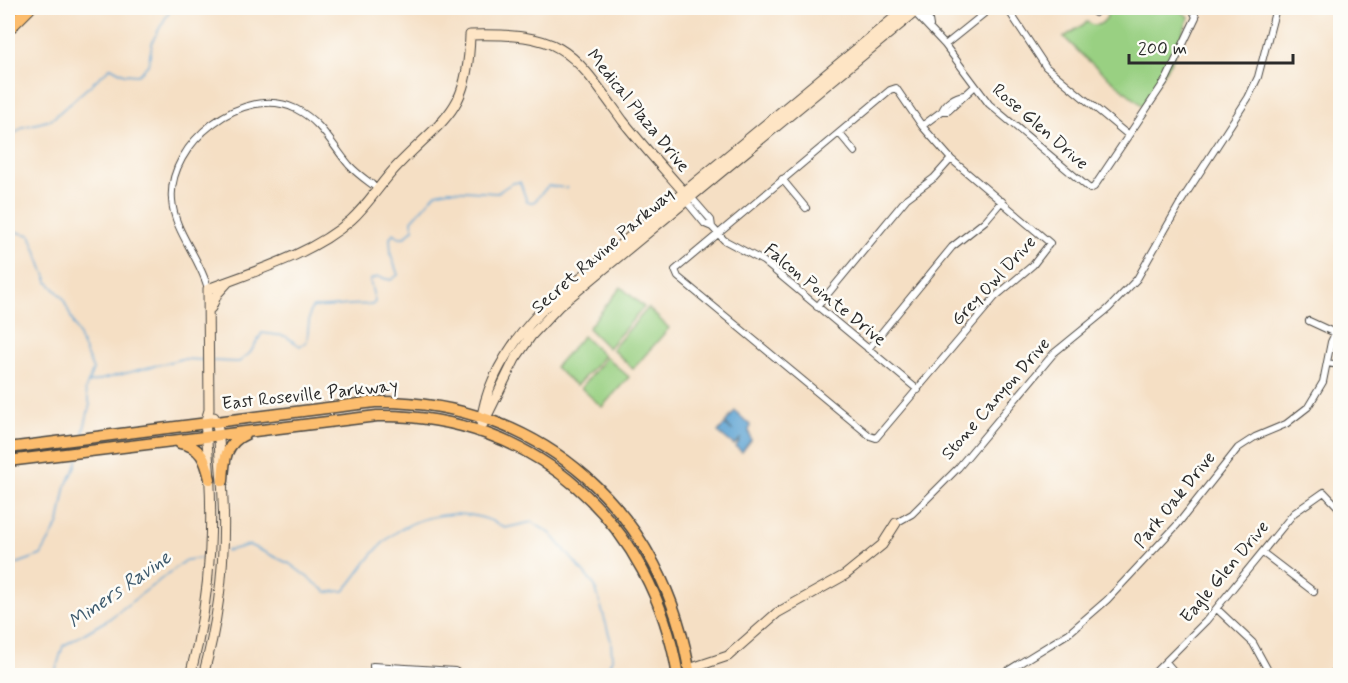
<svg xmlns="http://www.w3.org/2000/svg" width="1348" height="683" font-family="Mynerve,sans-serif">
  <style>
    .green { fill: #99d082; stroke: #627e56; stroke-width: 1.5 }
    .water { fill: #5ca2d2; stroke: #44667e; stroke-width: 1.5 }
    .lines { fill: none; stroke-linecap: round; stroke-linejoin: round }
    .stream { stroke: #5ca2d2; stroke-width: 1.5 }
    .street-casing { stroke: #494642; stroke-width: 8 }
    .secondary-casing { stroke: #494642; stroke-width: 11 }
    .primary-casing { stroke: #494642; stroke-width: 13 }
    .highway-casing { stroke: #494642; stroke-width: 14 }
    .street { stroke: #fff; stroke-width: 6 }
    .secondary { stroke: #fee5c5; stroke-width: 9 }
    .primary { stroke: #fcbd6e; stroke-width: 10 }
    .highway { stroke: #fcbd6e; stroke-width: 12 }
    .labels { text-anchor: middle; dominant-baseline: central; stroke-width: 5; stroke-linejoin: round; paint-order: stroke }
    .street-label { font-size: 18px; fill: #2b2b2b; stroke: #fdfcf7 }
    .water-label { font-size: 20px; font-style: italic; fill: #3f5b6e; stroke: #fdfcf7 }
  </style>
  <rect width="100%" height="100%" fill="#fdfcf7"/>
  <filter id="ink" filterUnits="userSpaceOnUse"><feTurbulence type="fractalNoise" baseFrequency=".0167" numOctaves="2"/><feDisplacementMap in="SourceGraphic" scale="12" xChannelSelector="R" yChannelSelector="G"/><feConvolveMatrix kernelMatrix="1 2 1 2 8 2 1 2 1" color-interpolation-filters="sRGB"/></filter>
  <filter id="wash" filterUnits="userSpaceOnUse"><feTurbulence type="fractalNoise" baseFrequency=".008" numOctaves="4" result="noise"/><feDisplacementMap in="SourceGraphic" scale="24" xChannelSelector="R" yChannelSelector="G"/><feGaussianBlur stdDeviation="1.35" result="paint"/><feColorMatrix in="noise" values="0 0 0 0 0 0 0 0 0 0 0 0 0 0 0 0 0 1.4 0 .05"/><feComposite in="paint" operator="in"/></filter>
  <g filter="url(#wash)">
    <rect width="100%" height="100%" fill="#f5dfc4"/>
    <!-- green -->
    <path class="green" d="M1106,8H1176L1189,17L1172,60L1143,106L1084,57L1064,37L1087,22C1095,28 1102,25 1107,17Z
      M621,287L644,307L608,348L588,328Z
      M648,308L669,328L633,369L612,349Z
      M583,336L604,356L576,386L555,367Z
      M606,357L629,377L602,407L581,388Z"/>
    <!-- water -->
    <path class="water" d="M735,411L750,425L749,432L751,440L742,452L736,447L741,438L734,445L718,432L724,425L733,431L725,423Z"/>
    <g class="lines">
      <!-- stream -->
      <path class="stream" d="M8,139L23,127L51,120L111,67L124,74L138,75L148,65L153,40L171,8
        M8,220L16,232L30,235L48,282L63,298L93,370L85,390L90,404L83,433
        M212,361L239,362L250,353L262,333L285,336L300,346L307,341L310,311L313,307C333,308 352,303 372,305L375,302L370,280L378,277L391,280L398,275L391,255L390,237L394,233L399,237H405L413,229L412,220L436,193L449,190L497,193L512,183L520,182L527,202H534L548,186L567,188
        M88,383L181,359L205,360
        M226,551L249,545L290,564L327,592L344,591C358,576 367,558 382,544C413,513 468,504 505,528L532,522L551,534L595,586L611,641L612,659L604,676
        M8,567L41,555L59,523L66,485L75,469L78,458
        M54,676L63,646L109,619L186,560L204,558"/>
    </g>
  </g>
  <g filter="url(#ink)">
    <g class="lines">
      <!-- street casing -->
      <g class="street-casing">
        <path id="street" d="M1007,8L1046,67L1128,135
          M1089,8L1095,13
          M919,9L929,20L930,26
          M914,12L945,45L989,104L1090,189L1094,187L1167,78L1196,17L1192,9L1186,8
          M945,45L991,8
          M896,88L922,126L951,159L1050,243L1033,265L995,297L876,438L870,436L678,277L675,270L890,90Z
          M942,111C945,103 955,96 964,95
          M922,126L942,111H948L974,87
          M839,133L855,152
          M782,179L806,208
          M691,197L711,220L712,227
          M686,201L705,224L712,227L724,240L763,261L918,390
          M208,289C200,257 174,232 172,200C167,144 244,83 296,109C322,122 332,145 349,165C358,175 368,181 378,189
          M817,307L907,198L934,178L951,159
          M1309,321L1335,333
          M868,349L952,247L985,221L1002,201
          M1327,363L1340,365
          M896,523L912,514L958,468L1054,353L1108,309L1137,279L1182,200L1248,98L1258,77L1276,8
          M1263,553L1314,592
          M1217,609L1253,643L1271,676
          M1166,662L1178,676
          M374,676L373,666L455,671L465,676
          M999,676L1069,633L1107,600L1177,525L1238,448L1255,437L1286,424L1308,407L1323,382L1331,342L1340,323
          M1151,676L1206,621L1294,513L1324,492L1340,509
          M1329,676L1340,668"/>
      </g>
      <!-- secondary casing -->
      <g class="secondary-casing">
        <path id="secondary" d="M211,308L217,294L228,282
          M481,423C486,379 514,339 544,308L906,8
          M479,432L515,359L531,336L559,306L920,8
          M689,669L728,656L777,613L845,575L882,545L896,523
          M190,676C213,591 215,509 205,423L209,410L208,289C255,271 313,254 351,220C369,204 381,182 399,164C447,115 468,111 470,35C564,33 571,49 623,121C642,145 663,168 683,191L691,197
          M203,676C223,604 228,531 220,458C219,446 220,428 214,417"/>
      </g>
      <!-- primary casing -->
      <g class="primary-casing">
        <path id="primary" d="M180,443C201,446 206,461 210,479
          M8,448L375,402C541,399 666,513 690,676
          M8,461L377,416C535,413 653,523 678,676
          M223,481C224,460 225,443 246,434"/>
      </g>
      <!-- highway casing -->
      <g class="highway-casing">
        <path id="highway" d="M8,29L29,8"/>
      </g>
      <!-- street -->
      <use href="#street" class="street"/>
      <!-- secondary -->
      <use href="#secondary" class="secondary"/>
      <!-- primary -->
      <use href="#primary" class="primary"/>
      <!-- highway -->
      <use href="#highway" class="highway"/>
    </g>
  </g>
  <g class="labels">
    <!-- street labels -->
    <g class="street-label">
      <text transform="translate(638 111) rotate(51)">Medical Plaza Drive</text>
      <text transform="translate(1040 127) rotate(41)">Rose Glen Drive</text>
      <text transform="translate(603 251) rotate(-41)">Secret Ravine Parkway</text>
      <text transform="translate(994 281) rotate(-47)">Grey Owl Drive</text>
      <text transform="translate(825 295) rotate(39)">Falcon Pointe Drive</text>
      <text transform="translate(310 395) rotate(-6)">East Roseville Parkway</text>
      <text transform="translate(996 399) rotate(-49)">Stone Canyon Drive</text>
      <text transform="translate(1175 500) rotate(-51)">Park Oak Drive</text>
      <text transform="translate(1225 572) rotate(-50)">Eagle Glen Drive</text>
    </g>
    <!-- water labels -->
    <g class="water-label">
      <text transform="translate(120 590) rotate(-35)">Miners Ravine</text>
    </g>
  </g>
  <!-- margin -->
  <rect width="1348" height="683" fill="none" stroke="#fdfcf7" stroke-width="30"/>
  <!-- scale -->
  <path d="M1129 54v9h164v-9" fill="none" stroke="#2b2b2b" stroke-width="3"/>
  <text x="1138" y="54" font-size="18" fill="#2b2b2b" stroke="#fdfcf7" stroke-width="4.5" paint-order="stroke">200 m</text>
</svg>
